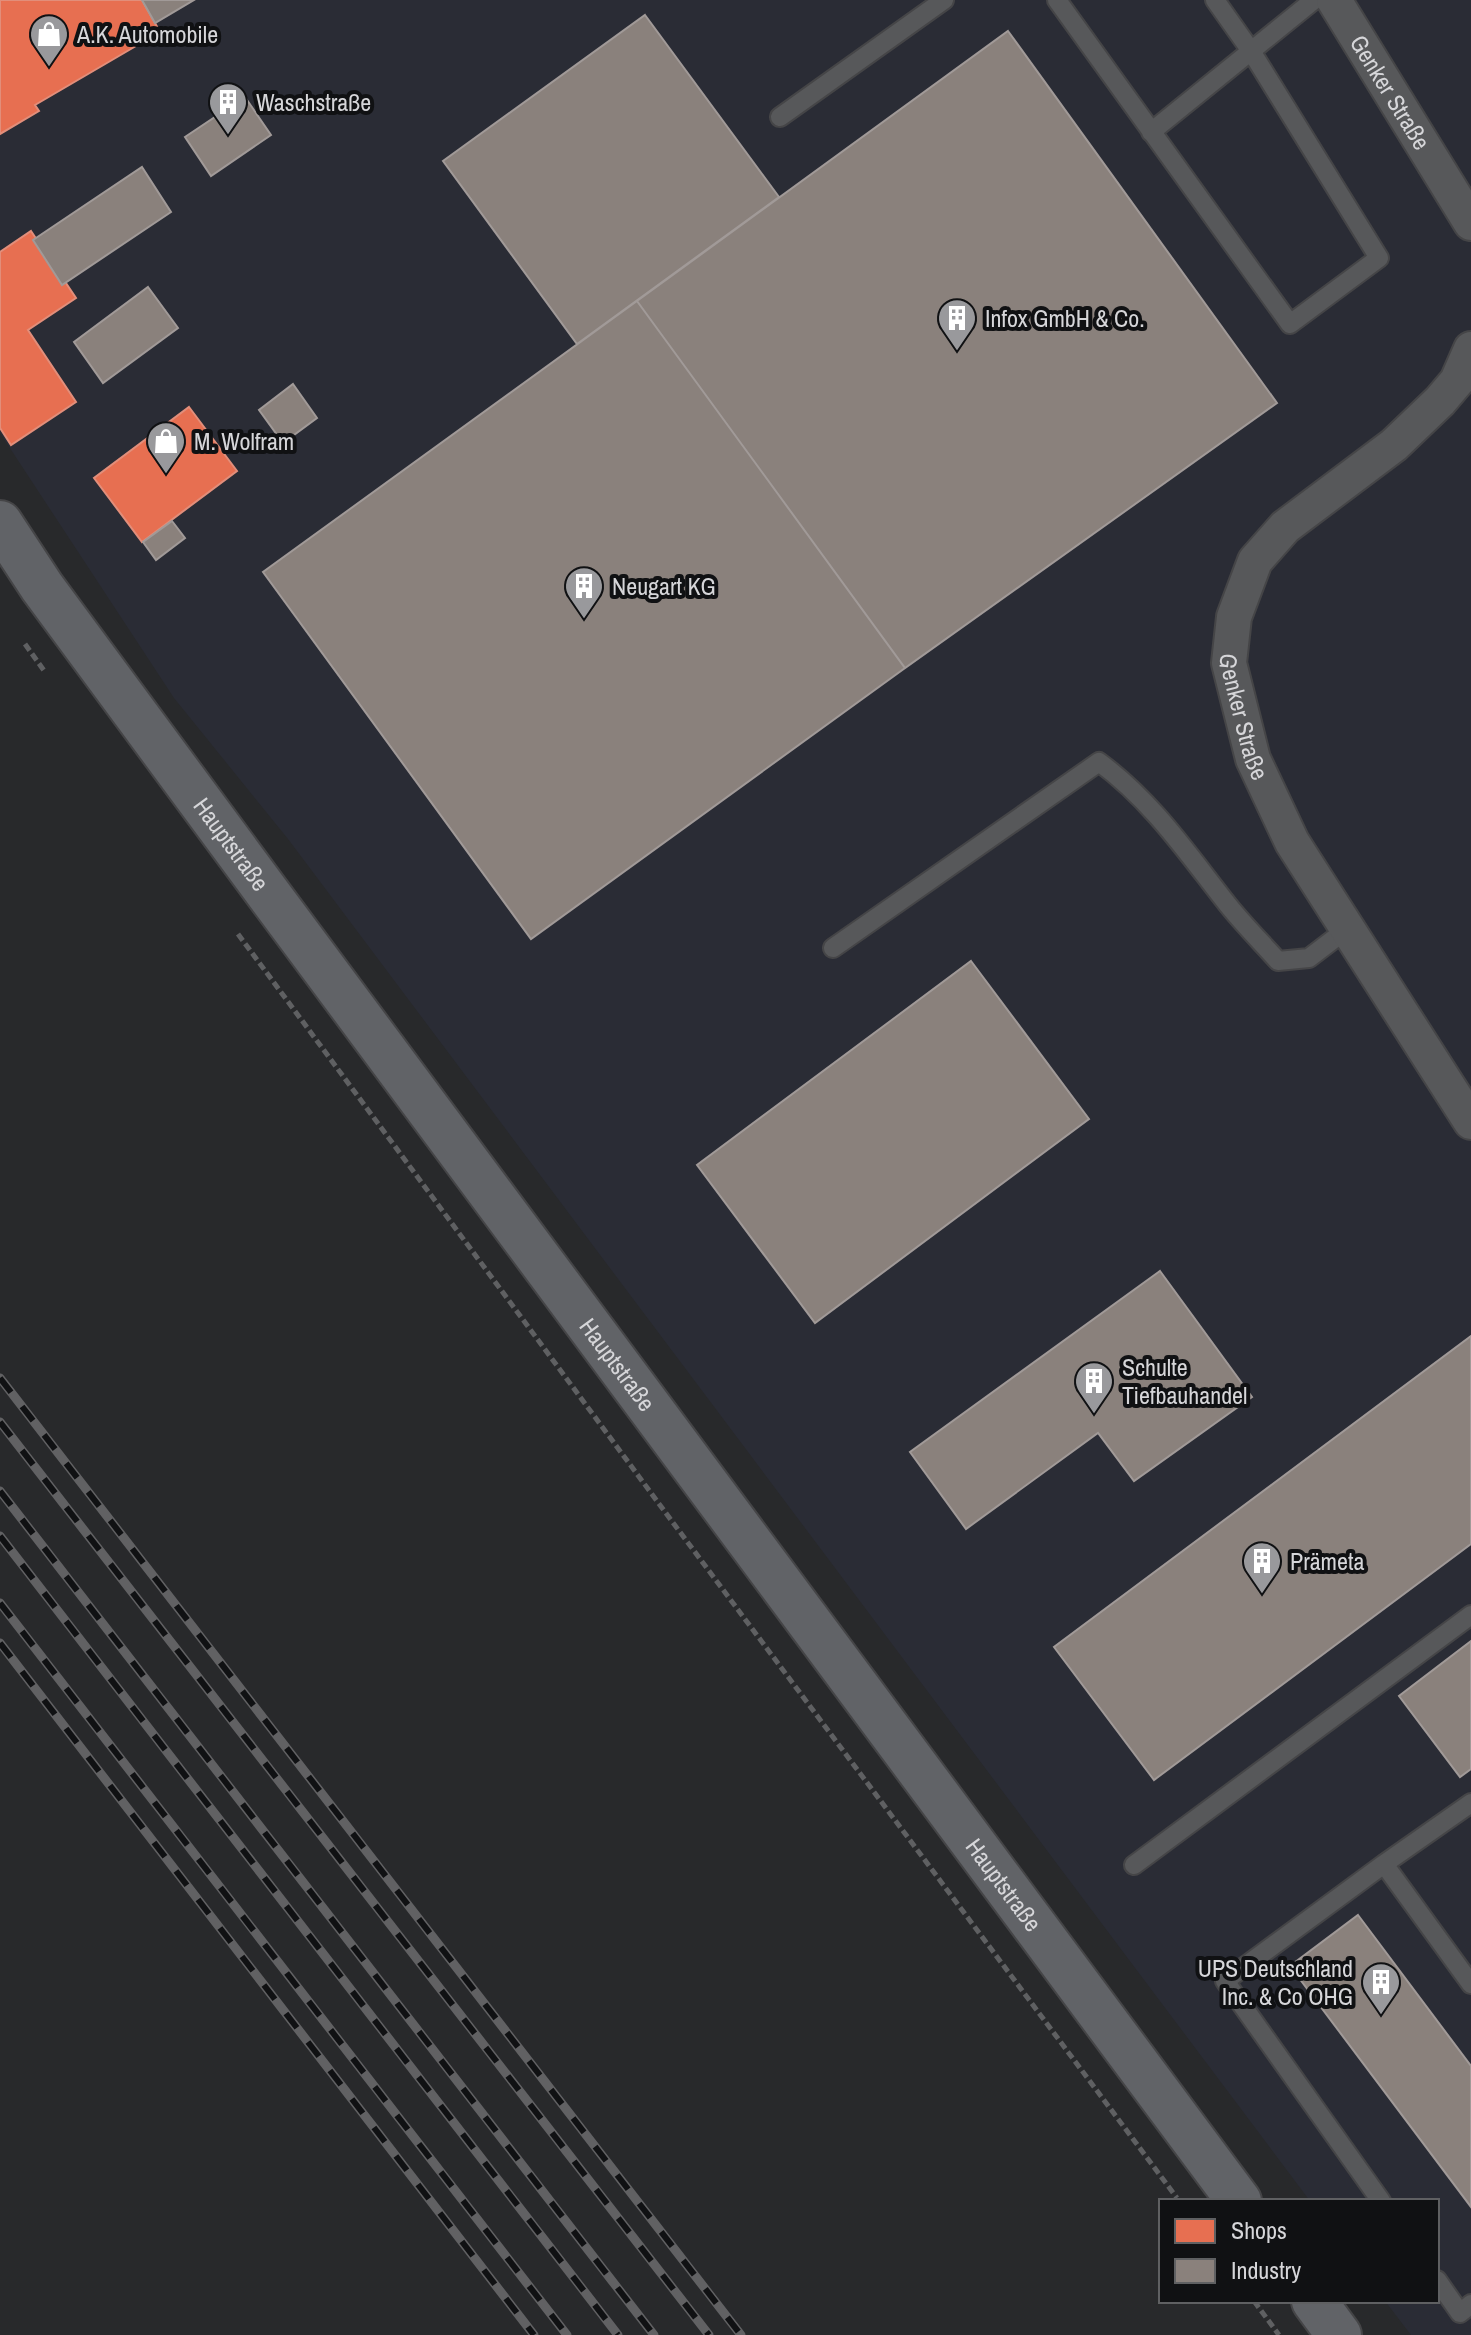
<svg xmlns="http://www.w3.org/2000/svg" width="1471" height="2335" font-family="'Archivo Narrow',sans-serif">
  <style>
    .built { fill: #2a2c35 }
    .shops { fill: #e76f51; stroke: #e28e7a; stroke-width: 2 }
    .industry { fill: #8a817c; stroke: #a19a98; stroke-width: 2 }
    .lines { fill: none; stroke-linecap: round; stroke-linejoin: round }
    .lane-casing { stroke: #454547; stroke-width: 22 }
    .street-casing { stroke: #454547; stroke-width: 38 }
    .primary-casing { stroke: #454547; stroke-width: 48 }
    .path { stroke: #5f6062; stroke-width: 5; stroke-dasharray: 8 4; stroke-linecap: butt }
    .lane { stroke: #57585a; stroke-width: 18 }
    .street { stroke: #57585a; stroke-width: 34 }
    .primary { stroke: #616367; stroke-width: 44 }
    .rail-casing { stroke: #616163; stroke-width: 9 }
    .rail { stroke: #101113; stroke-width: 6; stroke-dasharray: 18; stroke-linecap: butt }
    .labels { text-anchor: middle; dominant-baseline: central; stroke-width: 8; stroke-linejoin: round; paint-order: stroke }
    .poi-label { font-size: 24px; fill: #d6d6d9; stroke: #101113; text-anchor: start }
    .street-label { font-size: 24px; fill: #d6d6d9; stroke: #101113 }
  </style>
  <rect width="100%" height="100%" fill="#28292b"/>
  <!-- built -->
  <path class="built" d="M0,0H1471V2335H1411L1385,2301H1437V2201H1310L288,839L174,698L0,433Z"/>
  <!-- shops -->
  <path class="shops" d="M0,0H142L160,32L35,105L39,111L0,134Z
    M31,231L76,298L28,330L76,402L11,445L0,428V252Z
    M189,407L237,471L142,542L94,478Z"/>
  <!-- industry -->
  <path class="industry" d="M142,0H194L155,23Z
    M645,15L779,197L577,344L443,161Z
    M1008,31L1277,403L905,668L637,301Z
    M245,97L271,135L211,176L185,137Z
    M142,167L171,212L62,285L33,240Z
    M148,287L178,328L103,383L74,342Z
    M637,301L905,668L531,939L263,572Z
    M293,384L317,418L283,443L259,410Z
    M172,521L185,538L156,560L143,542Z
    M971,961L1089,1119L815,1323L697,1165Z
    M1160,1271L1252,1397L1134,1481L1098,1433L966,1529L910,1452Z
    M1471,1336V1544L1154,1780L1054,1647Z
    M1471,1641V1769L1460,1777L1399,1696Z
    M1358,1915L1471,2066V2207L1290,1966Z"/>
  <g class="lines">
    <!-- lane casing -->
    <g class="lane-casing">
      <path id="lane" d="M1057,0L1290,324L1379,258L1251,51L1215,0
        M780,117L944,0
        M1151,132L1314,0
        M833,948L1099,762C1153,802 1187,853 1228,905C1244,925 1262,943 1278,961L1309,958L1347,929
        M1471,1803L1384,1864L1471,1984
        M1134,1865L1471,1615
        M1381,2201L1225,1981L1384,1864
        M1437,2280L1460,2313L1471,2304"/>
    </g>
    <!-- street casing -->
    <g class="street-casing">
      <g id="street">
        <path id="s1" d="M1334,0L1471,223"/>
        <path id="s2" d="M1471,349L1457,381L1440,401L1394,445L1285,527L1255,561L1234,617L1229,663L1253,759L1292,842L1471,1122"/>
      </g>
    </g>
    <!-- primary casing -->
    <g class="primary-casing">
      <g id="primary">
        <path id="s3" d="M0,523L42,587L264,888L1239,2201"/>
        <path d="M1314,2301L1339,2335"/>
      </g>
    </g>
    <!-- path -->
    <path class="path" d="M25,644L45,672
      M238,934L671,1520L1177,2198
      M1254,2301L1279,2335"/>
    <!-- lane -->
    <use href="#lane" class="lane"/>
    <!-- street -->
    <use href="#street" class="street"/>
    <!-- primary -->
    <use href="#primary" class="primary"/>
    <!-- rail casing -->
    <g class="rail-casing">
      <path id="rail" d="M0,1378L741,2335
        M0,1422L709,2335
        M0,1491L654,2335
        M0,1536L618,2335
        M0,1603L567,2335
        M0,1643L534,2335"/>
    </g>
    <!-- rail -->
    <use href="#rail" class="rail"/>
  </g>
  <!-- icons -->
  <defs>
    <g id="shop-pin" transform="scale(2)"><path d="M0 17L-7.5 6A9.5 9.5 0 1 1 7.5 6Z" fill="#99999c" stroke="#101113"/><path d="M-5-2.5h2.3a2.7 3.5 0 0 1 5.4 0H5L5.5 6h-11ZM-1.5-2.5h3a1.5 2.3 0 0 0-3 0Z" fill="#fff"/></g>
    <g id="building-pin" transform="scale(2)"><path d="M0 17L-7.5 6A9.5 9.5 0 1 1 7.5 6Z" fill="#99999c" stroke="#101113"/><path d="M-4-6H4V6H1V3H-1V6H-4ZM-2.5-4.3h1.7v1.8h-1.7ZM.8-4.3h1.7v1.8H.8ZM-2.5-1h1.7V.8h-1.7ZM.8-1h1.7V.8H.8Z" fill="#fff"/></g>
  </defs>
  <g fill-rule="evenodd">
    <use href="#shop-pin" x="49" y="34"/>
    <use href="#building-pin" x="228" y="102"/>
    <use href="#building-pin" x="957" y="318"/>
    <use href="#shop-pin" x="166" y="441"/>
    <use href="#building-pin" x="584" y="586"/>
    <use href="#building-pin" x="1094" y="1381"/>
    <use href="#building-pin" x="1262" y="1561"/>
    <use href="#building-pin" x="1381" y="1982"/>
  </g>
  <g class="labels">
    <!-- poi labels -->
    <g class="poi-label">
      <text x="77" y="34">A.K. Automobile</text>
      <text x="256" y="102">Waschstraße</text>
      <text x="985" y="318">Infox GmbH &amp; Co.</text>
      <text x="194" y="441">M. Wolfram</text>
      <text x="612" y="586">Neugart KG</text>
      <text x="1122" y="1367">Schulte<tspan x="1122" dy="28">Tiefbauhandel</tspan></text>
      <text x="1290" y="1561">Prämeta</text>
      <text x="1353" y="1968" text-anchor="end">UPS Deutschland<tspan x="1353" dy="28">Inc. &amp; Co OHG</tspan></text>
    </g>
    <!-- street labels -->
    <g class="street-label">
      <text stroke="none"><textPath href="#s1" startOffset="108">Genker Straße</textPath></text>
      <text stroke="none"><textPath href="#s2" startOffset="468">Genker Straße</textPath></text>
      <text stroke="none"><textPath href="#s3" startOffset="396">Hauptstraße</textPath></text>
      <text stroke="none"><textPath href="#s3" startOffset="1044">Hauptstraße</textPath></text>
      <text stroke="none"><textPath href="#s3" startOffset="1692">Hauptstraße</textPath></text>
    </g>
  </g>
  <!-- legend -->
  <rect x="1159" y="2199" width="280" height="104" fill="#101113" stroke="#5f6062" stroke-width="2"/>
  <rect x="1175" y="2219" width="40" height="24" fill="#e76f51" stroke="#5f6062" stroke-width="2"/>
  <text x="1231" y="2239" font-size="24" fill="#d6d6d9">Shops</text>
  <rect x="1175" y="2259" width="40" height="24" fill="#8a817c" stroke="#5f6062" stroke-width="2"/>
  <text x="1231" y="2279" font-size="24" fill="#d6d6d9">Industry</text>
</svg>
